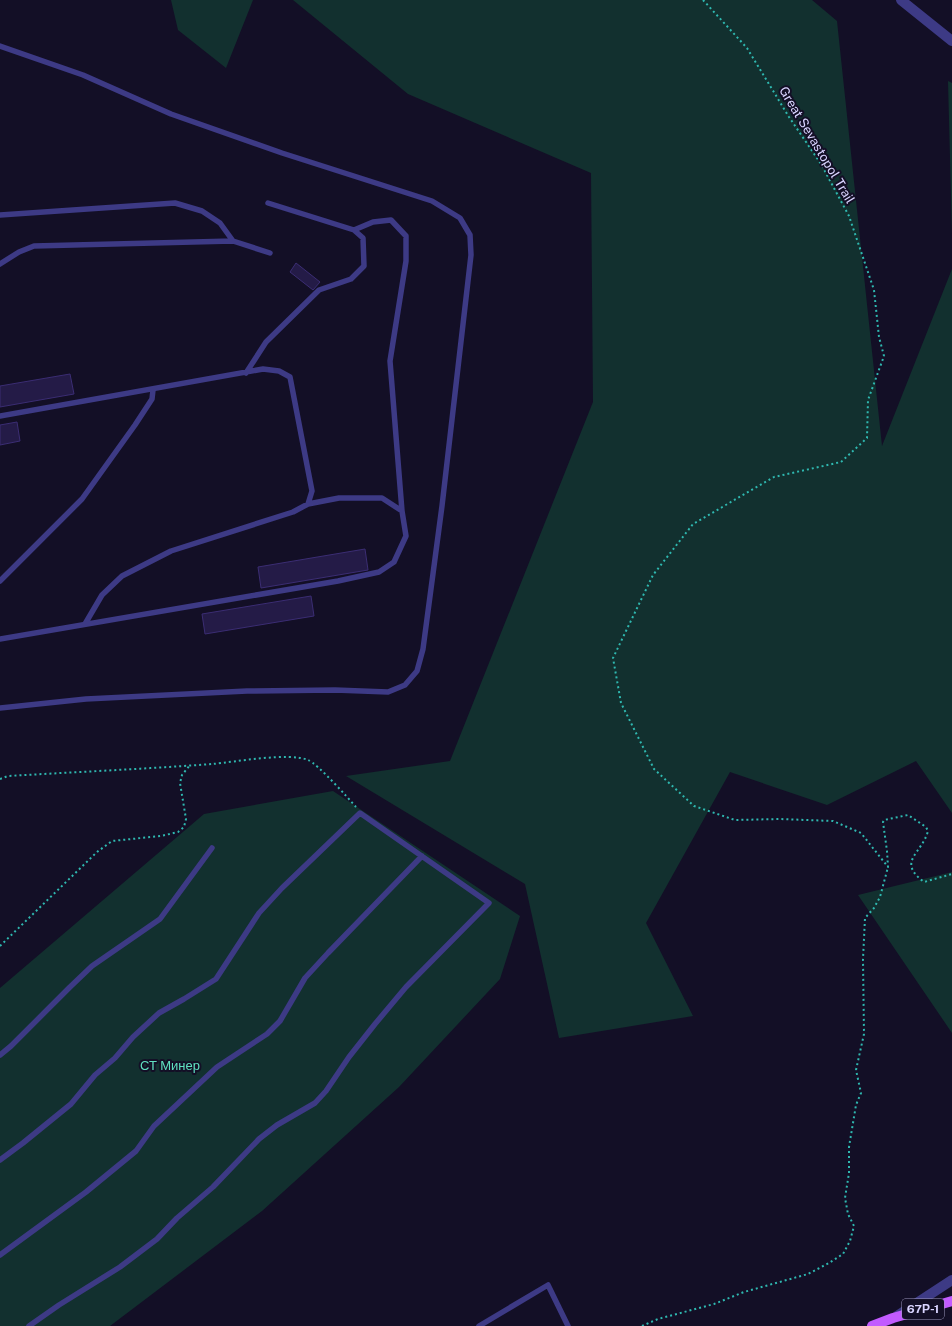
<svg xmlns="http://www.w3.org/2000/svg" width="952" height="1326" font-family="'Public Sans',sans-serif">
  <style>
    .green { fill: #12302f }
    .building { fill: #241b47; stroke: #3b2d73 }
    .lines { fill: none; stroke-linecap: round; stroke-linejoin: round }
    .path { stroke: #2fb8b0; stroke-width: 2; stroke-dasharray: 2 3; stroke-linecap: butt }
    .service { stroke: #3d3a85; stroke-width: 5.5 }
    .minor { stroke: #3d3a85; stroke-width: 10 }
    .tertiary { stroke: #3d3a85; stroke-width: 10 }
    .primary { stroke: #c25bff; stroke-width: 10 }
    .labels { text-anchor: middle; dominant-baseline: central; stroke-width: 4; stroke-linejoin: round; paint-order: stroke }
    .shield { fill: #130f26; stroke: #9e99be; stroke-width: 1 }
    .shield-label { font-size: 12px; font-weight: bold; fill: #d9d4ff }
    .street-label { font-size: 13px; fill: #d9d4ff; stroke: #130f26 }
    .park-label { font-size: 13px; fill: #5fe0c0; stroke: #130f26 }
  </style>
  <rect width="100%" height="100%" fill="#130f26"/>
  <!-- green -->
  <path class="green" d="M171,0H253L226,68L178,30Z
    M293,0H812L837,21L882,446L952,269V813L916,761L827,805L730,772L646,923L693,1016L559,1038L525,884L346,776L450,761L593,402L591,173L408,94Z
    M948,81L952,83V234Z
    M333,791L520,916L500,979L399,1087L262,1211L110,1326H0V988L204,814Z
    M952,872V1033L858,895Z"/>
  <!-- building -->
  <path class="building" d="M296,263L320,282L313,290L290,272Z
    M70,374L74,394L0,407V386Z
    M17,422L20,441L0,445V425Z
    M365,549L368,570L261,588L258,567Z
    M311,596L314,616L205,634L202,614Z"/>
  <g class="lines">
    <!-- path -->
    <path class="path" d="M703,0L747,48L789,117L821,164L849,216L874,290L879,337L884,356L868,400L867,438L841,462L774,477L693,524L653,575L613,658L621,703L654,769L694,806L735,820L780,819L833,821L861,833L888,867L887,851L883,822L884,820L908,815L926,827L928,831C922,854 896,861 924,882L952,874
      M0,779L8,776C76,772 144,769 212,764C235,762 289,752 308,760C318,764 348,798 356,807
      M0,946L97,852L112,841L161,836L178,832L184,827L186,819L180,783L182,775L190,765
      M642,1326L658,1319L714,1304L744,1292L808,1274L829,1263L843,1254L850,1241L854,1226L848,1214L845,1198L849,1173V1147L856,1105L861,1093L856,1070L864,1034L863,959L865,918L874,908L880,897L888,867"/>
    <!-- service -->
    <path class="service" d="M0,46L83,75L171,114L282,153L432,201L460,218L470,235L471,255L442,506L423,649L417,671L405,685L388,692L335,690L247,691L86,699L0,708
      M0,215L175,203L202,211L220,223L233,241L270,253
      M354,230L373,222L391,220L406,236V261L390,361L402,511
      M0,264L19,252L34,246L233,241
      M246,373L266,342L319,290L351,279L364,266L363,238L354,230L268,203
      M0,416L263,369L279,371L290,377L312,491L308,504L293,512L171,551L122,576L102,595L85,624
      M0,581L82,499L135,425L152,399L153,390
      M0,639L338,581L379,572L394,562L406,536L402,511L382,498H339L308,504
      M0,1055L11,1046L70,987L92,966L160,919L212,848
      M0,1160L23,1143L71,1104L95,1075L115,1058L133,1037L159,1013L184,999L216,979L259,913L282,888L360,813L489,903L406,987L375,1024L349,1057L326,1091L315,1103L277,1125L259,1139L213,1187L177,1218L157,1239L120,1267L59,1305L29,1326
      M0,1255L86,1192L136,1151L154,1126L217,1067L267,1034L280,1021L305,978L328,953L422,856
      M479,1326L548,1285L568,1326"/>
    <!-- minor -->
    <path class="minor" d="M901,0L952,41"/>
    <!-- tertiary -->
    <path class="tertiary" d="M897,1316L952,1280"/>
    <!-- primary -->
    <path class="primary" d="M872,1326L893,1318L952,1301"/>
  </g>
  <g class="labels">
    <!-- shield labels -->
    <rect class="shield" x="902" y="1299" width="42" height="20" rx="3"/>
    <g class="shield-label">
      <text x="923" y="1309">67Р-1</text>
    </g>
    <!-- street labels -->
    <g class="street-label">
      <text transform="translate(817 145) rotate(59)">Great Sevastopol Trail</text>
    </g>
    <!-- park labels -->
    <g class="park-label">
      <text x="170" y="1065">СТ Минер</text>
    </g>
  </g>
</svg>
